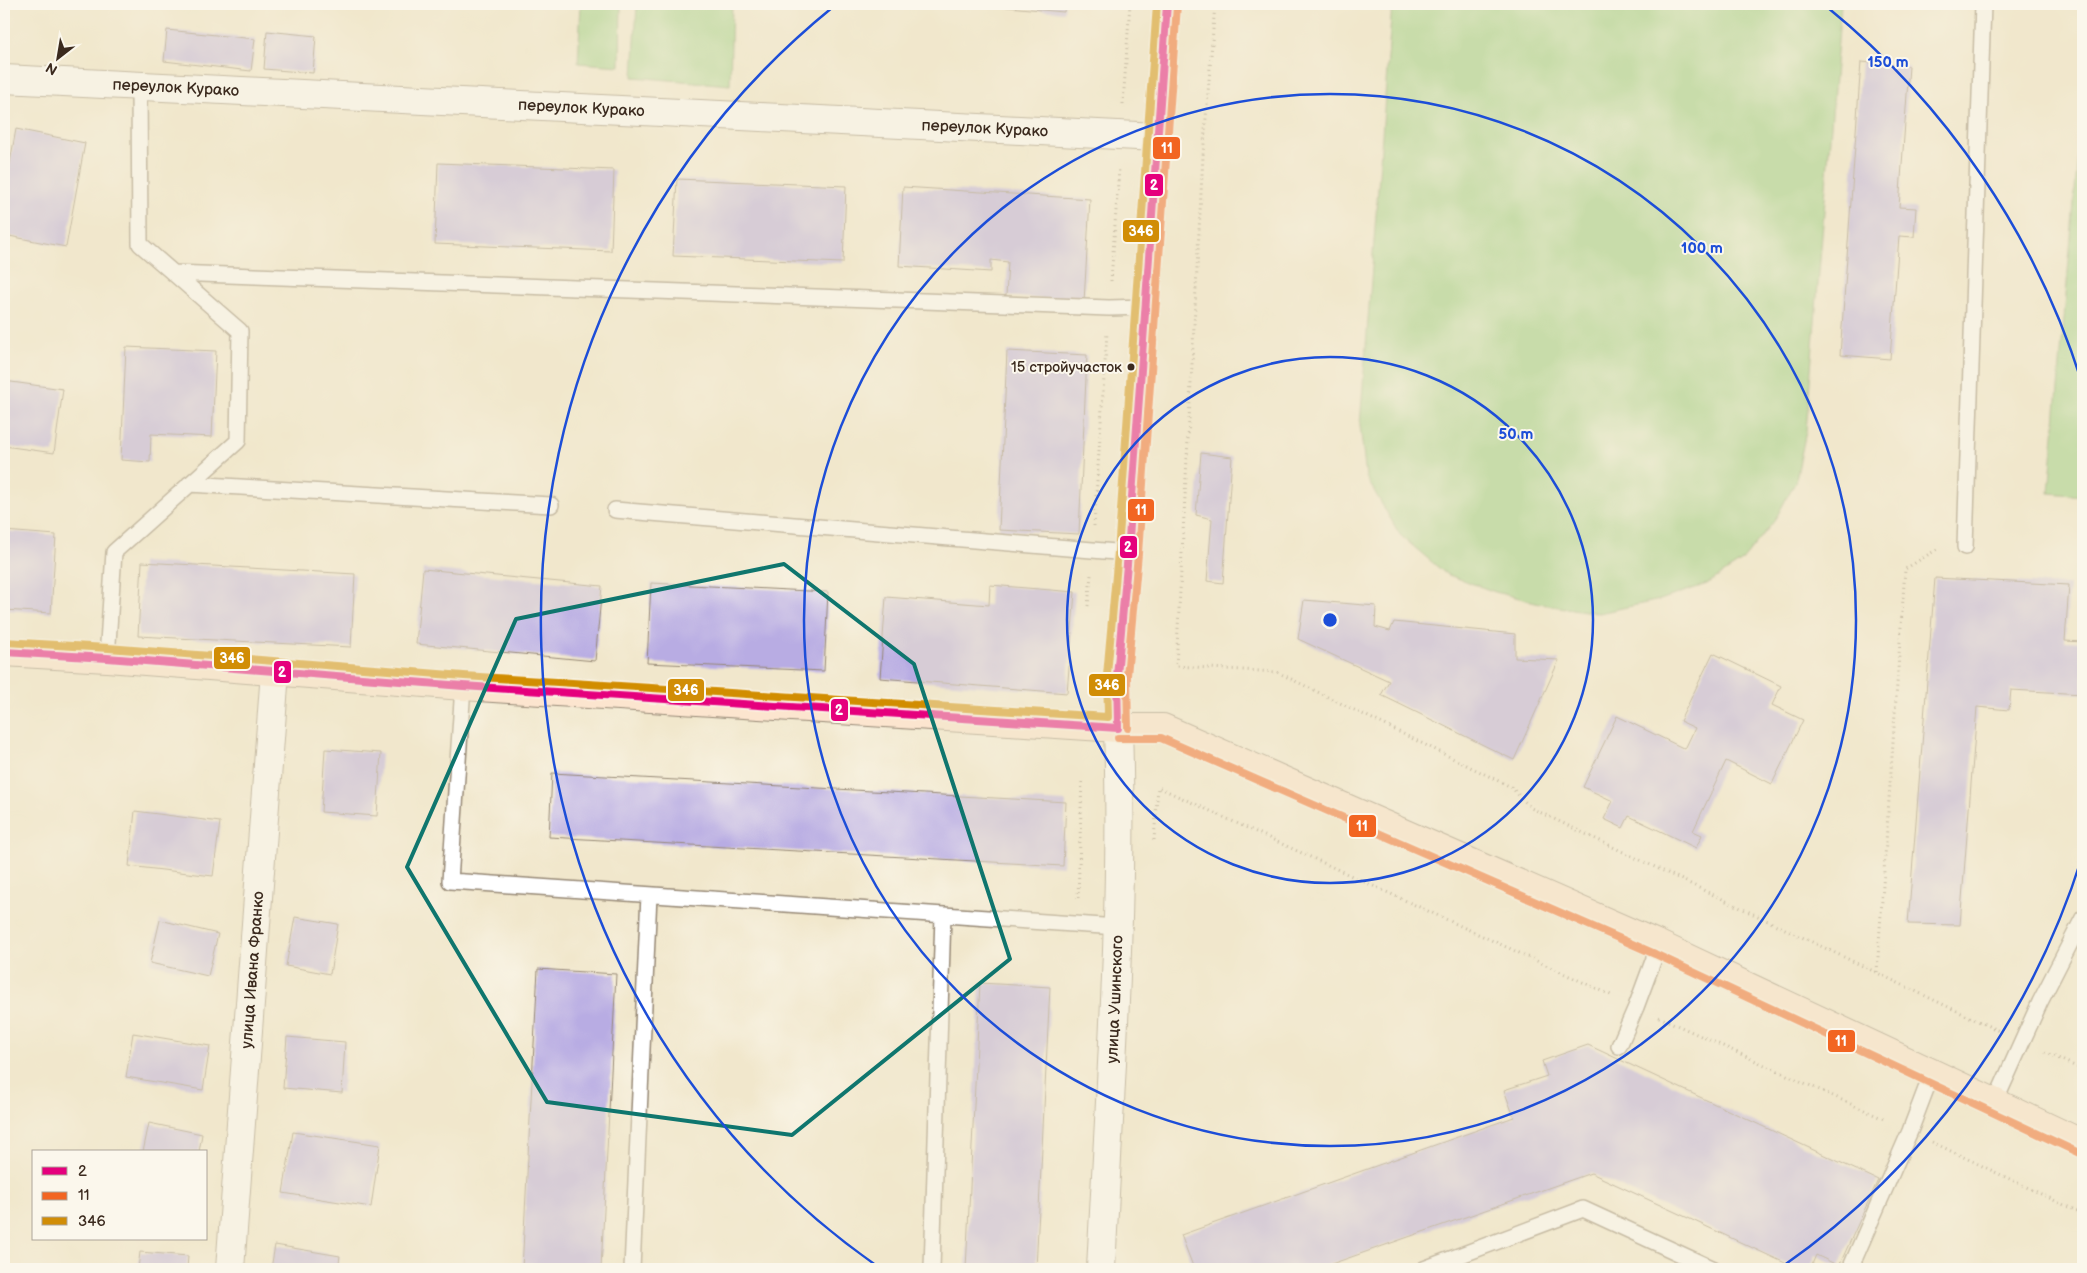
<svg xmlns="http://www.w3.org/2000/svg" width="2087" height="1273" font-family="'Balsamiq Sans',sans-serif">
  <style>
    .green { fill: #98cf81; stroke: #6a7c50 }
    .building { fill: #b8ace3 }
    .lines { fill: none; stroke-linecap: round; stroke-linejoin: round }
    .lane-casing { stroke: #968875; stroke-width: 18 }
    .street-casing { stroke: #968875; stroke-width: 30 }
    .secondary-casing { stroke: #968875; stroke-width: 30 }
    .path { stroke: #968875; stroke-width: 3; stroke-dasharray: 1 4; stroke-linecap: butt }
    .lane { stroke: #fff; stroke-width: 15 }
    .street { stroke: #fff; stroke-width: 28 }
    .secondary { stroke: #fce5cf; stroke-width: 28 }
    .bus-1-casing { stroke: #fbf7ec; stroke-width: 11 }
    .bus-2-casing { stroke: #fbf7ec; stroke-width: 11 }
    .bus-3-casing { stroke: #fbf7ec; stroke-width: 11 }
    .bus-1 { stroke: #e5007d; stroke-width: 8 }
    .bus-2 { stroke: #f26522; stroke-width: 8 }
    .bus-3 { stroke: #d18d06; stroke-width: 8 }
    .marked { fill: none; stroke: #0f766e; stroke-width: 4; stroke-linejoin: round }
    .ring { fill: none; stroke: #1d4ed8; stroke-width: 2.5 }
    .bus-dot { fill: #3b2a1e; stroke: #fbf7ec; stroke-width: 2 }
    .labels { text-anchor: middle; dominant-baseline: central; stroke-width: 4; stroke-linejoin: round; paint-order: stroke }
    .bus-label { font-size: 15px; fill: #3b2a1e; stroke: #fbf7ec; text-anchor: end }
    .street-label { font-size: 16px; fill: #3b2a1e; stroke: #fbf7ec }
    .centre { fill: #1d4ed8; stroke: #fbf7ec; stroke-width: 2.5 }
    .ring-label { font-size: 15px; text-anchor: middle; font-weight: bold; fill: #1d4ed8; stroke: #fbf7ec; stroke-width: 4; stroke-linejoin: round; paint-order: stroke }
    .line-badge { stroke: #fbf7ec; stroke-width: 2 }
    .badge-label { font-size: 14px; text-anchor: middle; font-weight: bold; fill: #fff }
  </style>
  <rect width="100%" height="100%" fill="#fbf7ec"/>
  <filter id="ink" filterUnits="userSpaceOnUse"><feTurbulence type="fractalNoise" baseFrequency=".02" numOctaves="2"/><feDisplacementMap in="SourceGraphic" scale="10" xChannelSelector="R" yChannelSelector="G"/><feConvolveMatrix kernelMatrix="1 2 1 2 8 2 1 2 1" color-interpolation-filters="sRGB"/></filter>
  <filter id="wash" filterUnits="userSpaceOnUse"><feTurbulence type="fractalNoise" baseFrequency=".0096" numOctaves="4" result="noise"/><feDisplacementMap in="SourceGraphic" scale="20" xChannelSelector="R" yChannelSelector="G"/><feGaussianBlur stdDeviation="1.12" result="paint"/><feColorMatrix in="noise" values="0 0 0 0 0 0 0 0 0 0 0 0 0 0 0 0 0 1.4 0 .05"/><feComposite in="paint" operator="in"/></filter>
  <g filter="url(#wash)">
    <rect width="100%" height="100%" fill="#f1e7cc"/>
    <!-- green -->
    <path class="green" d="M581,4H621L620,66L578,63Z
      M637,4H732L730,85L633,77Z
      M1392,4H1841L1806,431L1796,480L1775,520L1741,562L1707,584L1660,600L1599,613L1552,606L1495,592L1446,574L1400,535L1366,477L1360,425Z
      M2083,97V496L2049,493Z"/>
    <g id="blocks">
      <!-- building -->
      <path class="building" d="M974,4H1065L1064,12Z
        M167,30L255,39L251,71L164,61Z
        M267,31L316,36L313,73L264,69Z
        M1861,62L1909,66L1899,207L1916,208L1914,237L1899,236L1890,359L1840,355Z
        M16,129L85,143L66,247L4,235V196Z
        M438,163L614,170L611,251L435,244Z
        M677,179L846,186L843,263L673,256Z
        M903,187L1090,199L1084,302L1006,296L1008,262L991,260V272L899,266Z
        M126,347L216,351L212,437L151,434L150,462L121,460Z
        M1007,351L1087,355L1079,534L999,530Z
        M4,381L63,389L54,453L4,446Z
        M1201,453L1232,457L1223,583L1207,581L1212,519L1196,515Z
        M4,531L56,535L51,613L4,610Z
        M142,562L355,574L351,647L138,636Z
        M423,569L602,586L595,661L416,644Z
        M1935,578L2069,585L2065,641L2083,642V694L2011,690L2009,710L1977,707L1960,925L1908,924Z
        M651,583L828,592L824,671L647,663Z
        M990,585L1075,592L1067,693L880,678L886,597L989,605Z
        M1304,600L1376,606L1375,627L1390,631L1394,622L1515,634V658L1559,660L1514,760L1381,695L1389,681L1298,639Z
        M1713,653L1781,686L1772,705L1803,720L1772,784L1726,761L1693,831L1702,835L1696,848L1629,816L1623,828L1604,819L1613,801L1583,787L1617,716L1685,749L1695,728L1680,721Z
        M325,749L381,753L377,816L321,812Z
        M552,773L1066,802L1063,866L549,837Z
        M135,811L220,822L213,876L129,866Z
        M295,917L338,924L330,974L286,966Z
        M160,920L218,934L208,976L150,963Z
        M538,969L616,974L601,1269H522Z
        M980,983L1050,987L1036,1269H966Z
        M133,1033L210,1046L203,1090L126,1077Z
        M287,1037L345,1042L342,1093L283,1088Z
        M1588,1045L1878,1180L1839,1266L1816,1255L1810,1269H1798L1591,1173L1317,1269H1194L1181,1235L1514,1117L1504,1090L1547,1076L1542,1061Z
        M149,1123L202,1134L199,1152H143Z
        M293,1132L380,1145L371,1207L283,1193Z
        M275,1245L340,1256L338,1269H271Z
        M140,1252L188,1256L187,1269H138Z"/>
    </g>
  </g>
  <g filter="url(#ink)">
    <use href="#blocks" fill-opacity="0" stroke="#968875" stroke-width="1"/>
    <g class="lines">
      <!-- lane casing -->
      <g class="lane-casing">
        <path id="lane" d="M173,273L1109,308L1145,307
          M189,484L551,505
          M615,510L1128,553
          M1965,547L1983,4
          M107,658L114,552L238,441L240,331L140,244L139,85
          M463,686L450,881L1117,927
          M1619,1046L1636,1007L1659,945
          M1995,1102L2040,1002L2083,918
          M632,1269L649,895
          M932,1269L943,915
          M1424,1269L1583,1209L1713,1269
          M1850,1269L1910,1131L1932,1073"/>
      </g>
      <!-- street casing -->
      <g class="street-casing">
        <g id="street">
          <path id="s1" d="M4,79L1157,137"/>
          <path id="s2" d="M230,1269L275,672"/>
          <path id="s3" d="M1101,1269C1110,1089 1124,909 1118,728"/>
        </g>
      </g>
      <!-- secondary casing -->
      <g class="secondary-casing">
        <path id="secondary" d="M4,652L107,658L463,686L1118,728H1163L1659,945L2083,1144
          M1118,728L1117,676L1128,553L1167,4"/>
      </g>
      <!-- path -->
      <path class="path" d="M1215,4L1203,156L1176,666L1277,672L1511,787L1531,808L1999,1031
        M1123,104L1130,4
        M1111,281L1119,168
        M1094,526L1107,333
        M1088,606L1091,575
        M1154,840L1158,787L1613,996
        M1078,898L1082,779
        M1877,972L1905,569L1939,548
        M1659,1017L1886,1120
        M2045,1052L2083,1070
        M1932,1142L2083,1214"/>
      <!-- lane -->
      <use href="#lane" class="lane"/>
      <!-- street -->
      <use href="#street" class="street"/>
      <!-- secondary -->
      <use href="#secondary" class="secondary"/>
      <!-- bus-1 casing -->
      <g class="bus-1-casing">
        <path id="bus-1" d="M4,652L107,658L463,686L1118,728
          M1118,728L1117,676L1128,553L1167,4"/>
      </g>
      <!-- bus-2 casing -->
      <g class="bus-2-casing">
        <path id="bus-2" d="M1128,728L1127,676L1138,554L1177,5
          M1118,738H1161L1655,954L2079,1153"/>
      </g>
      <!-- bus-3 casing -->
      <g class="bus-3-casing">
        <path id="bus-3" d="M5,642L108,648L464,676L1108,717L1107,675L1118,552L1157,4"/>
      </g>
      <!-- bus-1 -->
      <use href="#bus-1" class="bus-1"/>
      <!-- bus-2 -->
      <use href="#bus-2" class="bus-2"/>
      <!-- bus-3 -->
      <use href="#bus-3" class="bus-3"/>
    </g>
  </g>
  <!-- marked area -->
  <path d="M0 0H2087V1273H0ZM784,564L914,664L1010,959L792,1135L547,1102L407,867L516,619Z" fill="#f1e7cc" fill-opacity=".55" fill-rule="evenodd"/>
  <path class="marked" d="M784,564L914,664L1010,959L792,1135L547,1102L407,867L516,619Z"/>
  <!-- distance rings -->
  <g class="ring">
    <circle cx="1330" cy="620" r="263"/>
    <circle cx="1330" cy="620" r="526"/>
    <path d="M2082 857A789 789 0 0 1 1783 1266M877 1266A789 789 0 0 1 833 7M1827 7A789 789 0 0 1 2082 383"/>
  </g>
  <!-- markers -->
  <circle class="bus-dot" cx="1131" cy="367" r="4.5"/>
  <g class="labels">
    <!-- bus labels -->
    <g class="bus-label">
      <text x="1122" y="367">15 стройучасток</text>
    </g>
    <!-- street labels -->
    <g class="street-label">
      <text stroke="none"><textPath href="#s1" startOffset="172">переулок Курако</textPath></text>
      <text stroke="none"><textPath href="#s1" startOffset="578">переулок Курако</textPath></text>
      <text stroke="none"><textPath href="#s1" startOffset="982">переулок Курако</textPath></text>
      <text stroke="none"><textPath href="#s2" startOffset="300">улица Ивана Франко</textPath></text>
      <text stroke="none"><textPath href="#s3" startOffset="270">улица Ушинского</textPath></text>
    </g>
  </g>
  <circle cx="1330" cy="620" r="8" class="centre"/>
  <g class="ring-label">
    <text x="1888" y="67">150 m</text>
    <text x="1702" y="253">100 m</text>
    <text x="1516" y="439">50 m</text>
  </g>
  <g class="line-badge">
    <rect x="1152" y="136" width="29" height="24" rx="5" fill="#f26522"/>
    <rect x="1144" y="173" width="20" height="24" rx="5" fill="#e5007d"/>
    <rect x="1122" y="219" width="38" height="24" rx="5" fill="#d18d06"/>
    <rect x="1127" y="498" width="28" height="24" rx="5" fill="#f26522"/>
    <rect x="1119" y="535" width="19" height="24" rx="5" fill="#e5007d"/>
    <rect x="213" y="646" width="38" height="24" rx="5" fill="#d18d06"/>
    <rect x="273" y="660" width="19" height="24" rx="5" fill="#e5007d"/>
    <rect x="1088" y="673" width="38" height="24" rx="5" fill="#d18d06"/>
    <rect x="667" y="678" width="38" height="24" rx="5" fill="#d18d06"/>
    <rect x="830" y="698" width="19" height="24" rx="5" fill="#e5007d"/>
    <rect x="1348" y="814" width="29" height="24" rx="5" fill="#f26522"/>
    <rect x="1827" y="1029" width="29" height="24" rx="5" fill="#f26522"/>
  </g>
  <g class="badge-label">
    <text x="1167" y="153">11</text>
    <text x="1154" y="190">2</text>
    <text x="1141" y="236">346</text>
    <text x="1141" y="515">11</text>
    <text x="1128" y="552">2</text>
    <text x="232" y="663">346</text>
    <text x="282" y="677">2</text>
    <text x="1107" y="690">346</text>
    <text x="686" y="695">346</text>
    <text x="839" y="715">2</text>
    <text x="1362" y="831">11</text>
    <text x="1841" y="1046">11</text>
  </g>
  <!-- margin -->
  <rect width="2087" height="1273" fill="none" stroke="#fbf7ec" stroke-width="20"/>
  <!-- legend -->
  <rect x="32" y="1150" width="175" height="90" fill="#fbf7ec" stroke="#aea59a"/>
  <rect x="42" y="1167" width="25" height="8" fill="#e5007d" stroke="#aea59a"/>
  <text x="78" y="1176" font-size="15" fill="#3b2a1e">2</text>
  <rect x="42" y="1192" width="25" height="8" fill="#f26522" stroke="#aea59a"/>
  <text x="78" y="1200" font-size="15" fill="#3b2a1e">11</text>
  <rect x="42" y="1217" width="25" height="8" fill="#d18d06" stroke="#aea59a"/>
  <text x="78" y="1226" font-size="15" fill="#3b2a1e">346</text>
  <!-- north arrow -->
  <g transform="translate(58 58) rotate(211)" stroke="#fbf7ec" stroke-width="4" paint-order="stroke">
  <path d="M0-4L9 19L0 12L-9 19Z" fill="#3b2a1e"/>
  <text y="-8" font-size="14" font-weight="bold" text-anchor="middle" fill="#3b2a1e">N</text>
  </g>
</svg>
